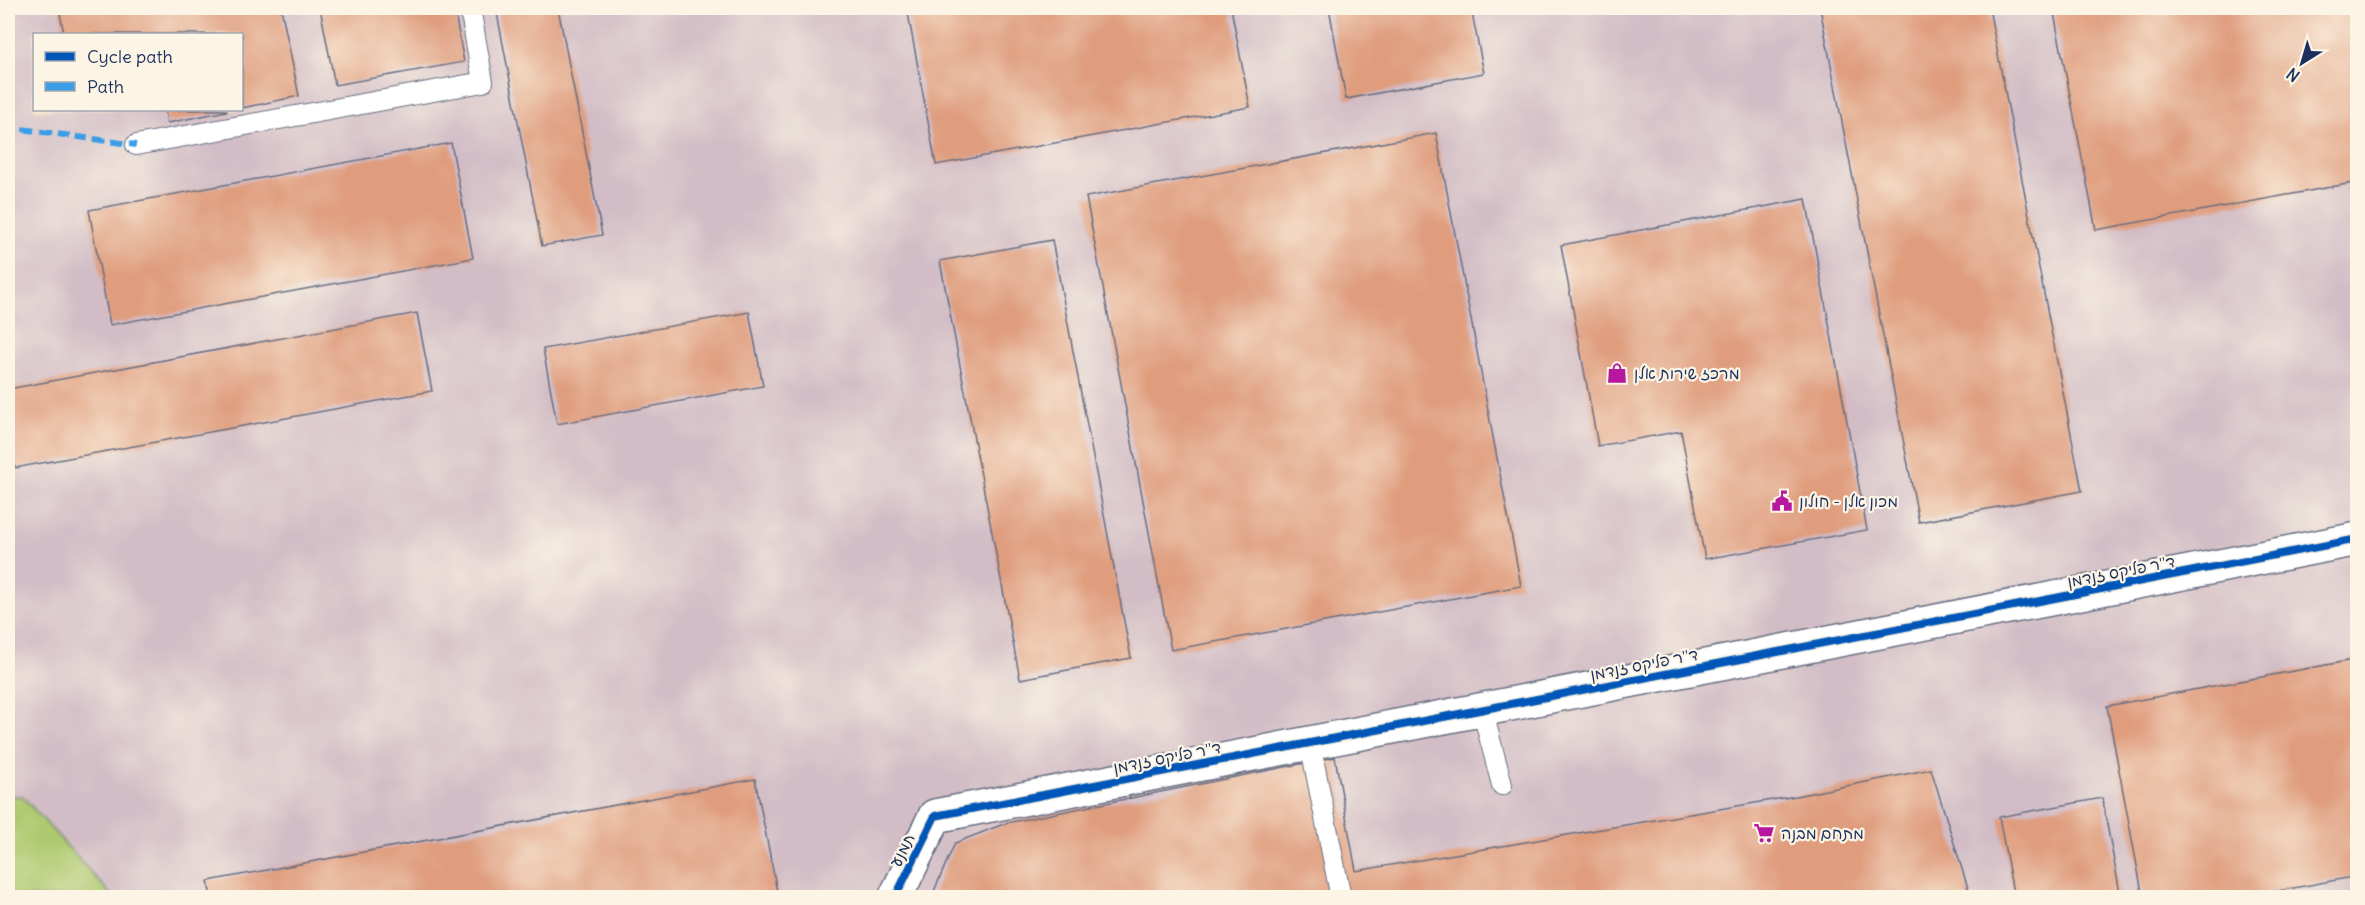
<svg xmlns="http://www.w3.org/2000/svg" width="2365" height="905" font-family="Delius,'Playpen Sans Hebrew',sans-serif">
  <style>
    .industrial { fill: #d2bdc6; fill-rule: evenodd }
    .green { fill: #afc96f; stroke: #657c66; stroke-width: 1.5 }
    .building { fill: #df9d7e }
    .lines { fill: none; stroke-linecap: round; stroke-linejoin: round }
    .service-casing { stroke: #676d81; stroke-width: 22 }
    .minor-casing { stroke: #676d81; stroke-width: 36 }
    .service { stroke: #fff; stroke-width: 20 }
    .minor { stroke: #fff; stroke-width: 33 }
    .quiet { stroke: #3b9de6; stroke-width: 6; stroke-dasharray: 12 6; stroke-linecap: butt }
    .cycleway-casing { stroke: #fcf5e5; stroke-width: 11 }
    .cycleway { stroke: #0057b8; stroke-width: 8 }
    .labels { text-anchor: middle; dominant-baseline: central; stroke-width: 4.5; stroke-linejoin: round; paint-order: stroke }
    .poi-label { font-size: 16px; fill: #1b2f5e; stroke: #fcf5e5; text-anchor: start }
    .street-label { font-size: 16px; fill: #1b2f5e; stroke: #fcf5e5 }
  </style>
  <rect width="100%" height="100%" fill="#fcf5e5"/>
  <filter id="ink" filterUnits="userSpaceOnUse"><feTurbulence type="fractalNoise" baseFrequency=".0167" numOctaves="2"/><feDisplacementMap in="SourceGraphic" scale="12" xChannelSelector="R" yChannelSelector="G"/><feConvolveMatrix kernelMatrix="1 2 1 2 8 2 1 2 1" color-interpolation-filters="sRGB"/></filter>
  <filter id="wash" filterUnits="userSpaceOnUse"><feTurbulence type="fractalNoise" baseFrequency=".008" numOctaves="4" result="noise"/><feDisplacementMap in="SourceGraphic" scale="24" xChannelSelector="R" yChannelSelector="G"/><feGaussianBlur stdDeviation="1.35" result="paint"/><feColorMatrix in="noise" values="0 0 0 0 0 0 0 0 0 0 0 0 0 0 0 0 0 1.4 0 .05"/><feComposite in="paint" operator="in"/></filter>
  <g filter="url(#wash)">
    <rect width="100%" height="100%" fill="#f5dfc2"/>
    <!-- industrial -->
    <path class="industrial" d="M8,8H2357V897H8ZM34,34H242V110H34Z"/>
    <!-- green -->
    <path class="green" d="M22,796L113,897H8V797Z"/>
    <g id="blocks">
      <!-- building -->
      <path class="building" d="M59,8H281L299,96L242,108V34H64Z
        M320,8H454L464,62L335,85Z
        M496,8H558L602,235L542,246Z
        M907,8H1231L1250,107L936,165Z
        M1329,8H1471L1484,73L1346,99Z
        M1820,8H1989L2082,491L1919,522Z
        M2053,8H2358V182L2096,230Z
        M165,110H227V111L167,123Z
        M1436,133L1521,586L1171,650L1086,197Z
        M451,143L473,258L110,325L89,210Z
        M1806,199L1867,530L1705,559L1681,431L1598,446L1561,245Z
        M1052,240L1131,658L1020,679L940,261Z
        M749,312L763,386L557,424L543,349Z
        M417,313L432,391L15,468L8,429V389Z
        M2358,659V876L2241,898H2143L2107,706Z
        M1335,757L1356,871L1796,796L1931,769L1971,898H931L955,843L1006,823Z
        M755,779L778,896L211,898L208,881Z
        M2102,798L2121,898H2014L1999,817Z"/>
    </g>
  </g>
  <g filter="url(#ink)">
    <use href="#blocks" fill-opacity="0" stroke="#676d81" stroke-width="1.5"/>
    <g class="lines">
      <!-- service casing -->
      <g class="service-casing">
        <path id="service" d="M136,145L483,82L470,8
          M1482,709L1502,785
          M1310,743L1341,898"/>
      </g>
      <!-- minor casing -->
      <g class="minor-casing">
        <path id="minor" d="M895,898L935,816L2358,539"/>
      </g>
      <!-- service -->
      <use href="#service" class="service"/>
      <!-- minor -->
      <use href="#minor" class="minor"/>
      <!-- quiet -->
      <path class="quiet" d="M8,155L14,128L136,145"/>
      <!-- cycleway casing -->
      <g class="cycleway-casing">
        <path id="cycleway" d="M895,898L935,816L2358,539"/>
      </g>
      <!-- cycleway -->
      <use href="#cycleway" class="cycleway"/>
    </g>
  </g>
  <!-- icons -->
  <defs>
    <g id="shop-bare" transform="scale(1.62)"><path d="M-5-2.5h2.3a2.7 3.5 0 0 1 5.4 0H5L5.5 6h-11ZM-1.5-2.5h3a1.5 2.3 0 0 0-3 0Z" fill="#b5179e" stroke="#fcf5e5" stroke-width="2.5" paint-order="stroke"/></g>
    <g id="civic-bare" transform="scale(1.62)"><path d="M-.6-6.5H3V-4.5H.6V-3L4-1V1h2V6H-6V1h2V-1L-.6-3ZM-1.2 2.5V6h2.4V2.5Z" fill="#b5179e" stroke="#fcf5e5" stroke-width="2.5" paint-order="stroke"/></g>
    <g id="supermarket-bare" transform="scale(1.62)"><path d="M-6-5.5h2.5l.6 2H6L4.5 2H-2.5L-4.4-4H-6ZM-1.5 3.2a1.3 1.3 0 1 0 .1 0ZM3 3.2a1.3 1.3 0 1 0 .1 0Z" fill="#b5179e" stroke="#fcf5e5" stroke-width="2.5" paint-order="stroke"/></g>
  </defs>
  <g fill-rule="evenodd">
    <use href="#shop-bare" x="1617" y="373"/>
    <use href="#civic-bare" x="1782" y="501"/>
    <use href="#supermarket-bare" x="1764" y="833"/>
  </g>
  <g class="labels">
    <!-- poi labels -->
    <g class="poi-label">
      <text x="1634" y="373">מרכז שירות אלן</text>
      <text x="1799" y="501">מכון אלן - חולון</text>
      <text x="1781" y="833">מתחם מבנה</text>
    </g>
    <!-- street labels -->
    <g class="street-label">
      <text transform="translate(2121 571) rotate(-11)">ד''ר פליקס זנדמן</text>
      <text transform="translate(1644 664) rotate(-11)">ד''ר פליקס זנדמן</text>
      <text transform="translate(1167 757) rotate(-11)">ד''ר פליקס זנדמן</text>
      <text transform="translate(902 850) rotate(-63)">תמנע</text>
    </g>
  </g>
  <!-- margin -->
  <rect width="2365" height="905" fill="none" stroke="#fcf5e5" stroke-width="30"/>
  <!-- legend -->
  <rect x="33" y="33" width="210" height="78" fill="#fcf5e5" stroke="#a2a6af" stroke-width="1.5"/>
  <rect x="45" y="52" width="30" height="9" fill="#0057b8" stroke="#a2a6af" stroke-width="1.5"/>
  <text x="87" y="63" font-size="18" fill="#1b2f5e">Cycle path</text>
  <rect x="45" y="82" width="30" height="9" fill="#3b9de6" stroke="#a2a6af" stroke-width="1.5"/>
  <text x="87" y="93" font-size="18" fill="#1b2f5e">Path</text>
  <!-- north arrow -->
  <g transform="translate(2302 63) rotate(217)" stroke="#fcf5e5" stroke-width="4.5" paint-order="stroke">
  <path d="M0-4.5L10 22L0 15L-10 22Z" fill="#1b2f5e"/>
  <text y="-9" font-size="16" font-weight="bold" text-anchor="middle" fill="#1b2f5e">N</text>
  </g>
</svg>
